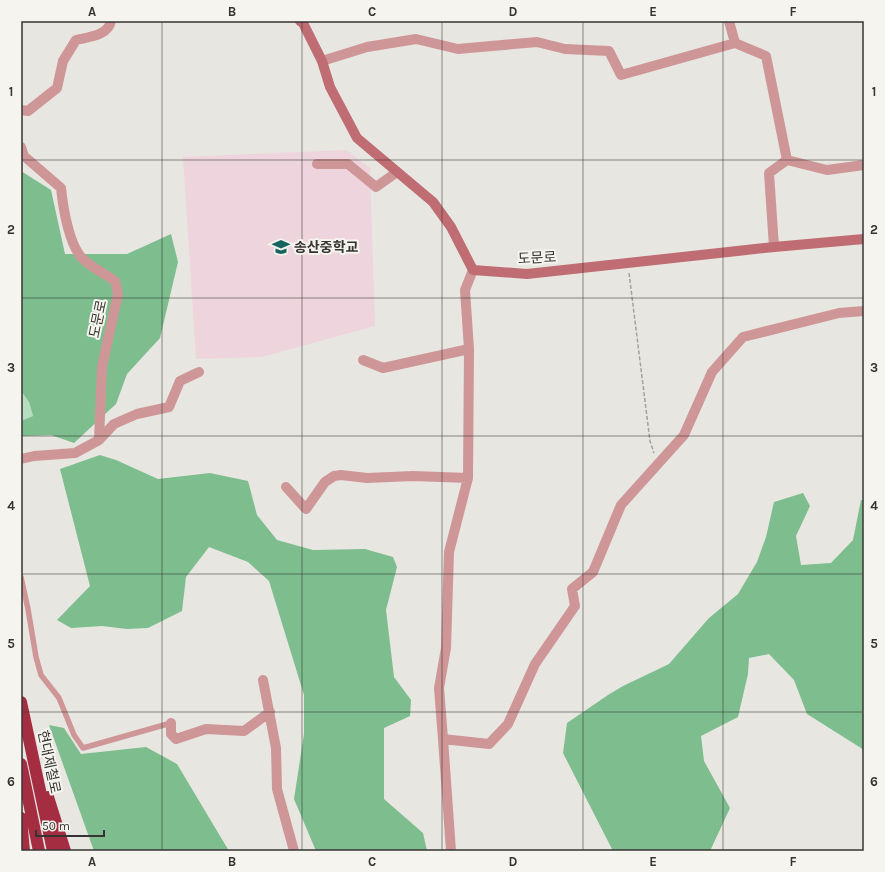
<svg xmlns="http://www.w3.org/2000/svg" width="885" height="872" font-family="Karla,'Noto Sans KR',sans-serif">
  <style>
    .education { fill: #eed5dd }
    .green { fill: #b8dec1 }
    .forest { fill: #7dbd8e }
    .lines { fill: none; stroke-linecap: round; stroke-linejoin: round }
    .path { stroke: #a2a19d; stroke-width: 1.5; stroke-dasharray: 4 2; stroke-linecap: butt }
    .lane { stroke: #cf9698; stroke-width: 5.5 }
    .street { stroke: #cf9698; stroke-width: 10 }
    .secondary { stroke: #bf6c73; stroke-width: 10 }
    .highway { stroke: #a42d41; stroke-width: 12 }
    .grid { fill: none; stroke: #353432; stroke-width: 1; stroke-opacity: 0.55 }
    .labels { text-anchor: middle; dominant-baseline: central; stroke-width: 4; stroke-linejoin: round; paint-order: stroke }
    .poi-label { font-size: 14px; font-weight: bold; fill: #353432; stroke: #f5f4ee; text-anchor: start }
    .street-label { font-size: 14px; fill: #353432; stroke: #f5f4ee }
    .neatline { fill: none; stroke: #353432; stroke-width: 1.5 }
    .grid-label { font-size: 13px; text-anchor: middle; font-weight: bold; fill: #353432 }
  </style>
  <rect width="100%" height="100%" fill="#e8e6e1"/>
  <!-- education -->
  <path class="education" d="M346,150L370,168L375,326L262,357L196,359L183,157Z"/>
  <!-- green -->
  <path class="green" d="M21,391L29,402L33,416L21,421Z"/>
  <!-- forest -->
  <path class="forest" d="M21,171L51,190L65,254H127L171,234L178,262L160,338L127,374L116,404L74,443L51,435L21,436V421L33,416L29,402L21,391Z
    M100,455L116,460L158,479L210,473L248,481L257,515L277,540L313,550L365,549L393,557L397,567L386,610L394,677L411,700L410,716L384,728V799L423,833L427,851H316L294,799L304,734V695L269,581L248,562L209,547L186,577L182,611L148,628L127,629L102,626L71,628L57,620L90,586L60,469Z
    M803,493L810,506L796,536L801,565L831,563L853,540L861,500H864V752L861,748L807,714L794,680L769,654L749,658L748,674L738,717L701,736L704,761L730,808L710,851H613L563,753L567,723L608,695L623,686L669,664L709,618L738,594L757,562L766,537L774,502Z
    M49,725L64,728L81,754L146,747L177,764L229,851H94Z"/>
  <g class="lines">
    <!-- path -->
    <path class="path" d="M629,273L650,441L654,453"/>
    <!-- lane -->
    <path class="lane" d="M21,577L28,609L36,657L41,675L59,698L74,735L83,748L171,723"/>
    <!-- street -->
    <path class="street" d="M729,21L735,43L766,56L787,160L769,173L774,247
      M322,61L367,47L416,39L458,49L537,42L565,49L609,51L621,75L735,43
      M21,110L28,111L57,88L63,61L76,40C88,37 108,36 111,21
      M21,147L24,156L61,188C63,207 69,247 84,260C93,268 105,274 115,281L118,294L102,367L99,440
      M787,160L827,170L864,165
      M317,164H348L376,187L397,172
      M469,349L465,290L473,270
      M363,360L383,368L469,349L468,478
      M21,459L34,456L75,453L99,440L114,424L137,414L169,407L180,381L199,372
      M286,487L306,509L325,482L334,476L341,475L367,478L413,476L468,478L449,552L446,648L439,688L443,739L489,744L508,724L535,664L575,606L572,589L593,572L621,505L684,435L712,372L743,337L839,313L864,311
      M263,680L276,748L277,789L294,851
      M171,723V734L176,739L206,729L244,731L270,712
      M443,739L451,851"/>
    <!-- secondary -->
    <path class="secondary" d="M300,21L303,23L322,61L330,87L357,138L433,202L451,227L473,270L527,274L774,247L864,239"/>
    <!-- highway -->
    <path class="highway" d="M21,702L53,851
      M21,764L39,851
      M48,797L65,851
      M21,818L24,851"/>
  </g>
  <!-- grid -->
  <path class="grid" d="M162,21V851M302,21V851M442,21V851M583,21V851M723,21V851M21,160H864M21,298H864M21,436H864M21,574H864M21,712H864"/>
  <!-- icons -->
  <defs>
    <g id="school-bare" transform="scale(1.38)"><path d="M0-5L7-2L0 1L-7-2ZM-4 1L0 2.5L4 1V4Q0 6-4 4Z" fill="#176561" stroke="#f5f4ee" stroke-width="2.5" paint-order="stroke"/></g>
  </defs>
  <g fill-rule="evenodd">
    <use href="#school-bare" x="281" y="247"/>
  </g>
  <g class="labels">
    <!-- poi labels -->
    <g class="poi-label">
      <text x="294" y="247">송산중학교</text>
    </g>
    <!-- street labels -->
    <g class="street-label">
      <text transform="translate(537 258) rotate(-3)">도문로</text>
      <text transform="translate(98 319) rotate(-78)">도문로</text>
      <text transform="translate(49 762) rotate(78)">현대제철로</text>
    </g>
  </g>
  <!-- border -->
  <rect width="885" height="872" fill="none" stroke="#f5f4ee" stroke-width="44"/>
  <!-- scale -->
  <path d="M36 830v6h68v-6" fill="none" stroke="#353432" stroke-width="2"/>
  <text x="42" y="830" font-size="12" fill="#353432" stroke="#f5f4ee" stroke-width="3" paint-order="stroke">50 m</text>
  <rect x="22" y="22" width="841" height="828" class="neatline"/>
  <g class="grid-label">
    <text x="92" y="16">A</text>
    <text x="232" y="16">B</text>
    <text x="372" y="16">C</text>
    <text x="513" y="16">D</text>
    <text x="653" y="16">E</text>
    <text x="793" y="16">F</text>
    <text x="11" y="96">1</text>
    <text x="874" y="96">1</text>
    <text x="11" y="234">2</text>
    <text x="874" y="234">2</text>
    <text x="11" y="372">3</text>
    <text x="874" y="372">3</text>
    <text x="11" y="510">4</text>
    <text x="874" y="510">4</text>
    <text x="11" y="648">5</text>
    <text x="874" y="648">5</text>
    <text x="11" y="786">6</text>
    <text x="874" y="786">6</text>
    <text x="92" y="866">A</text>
    <text x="232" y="866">B</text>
    <text x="372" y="866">C</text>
    <text x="513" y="866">D</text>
    <text x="653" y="866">E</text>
    <text x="793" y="866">F</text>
  </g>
</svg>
